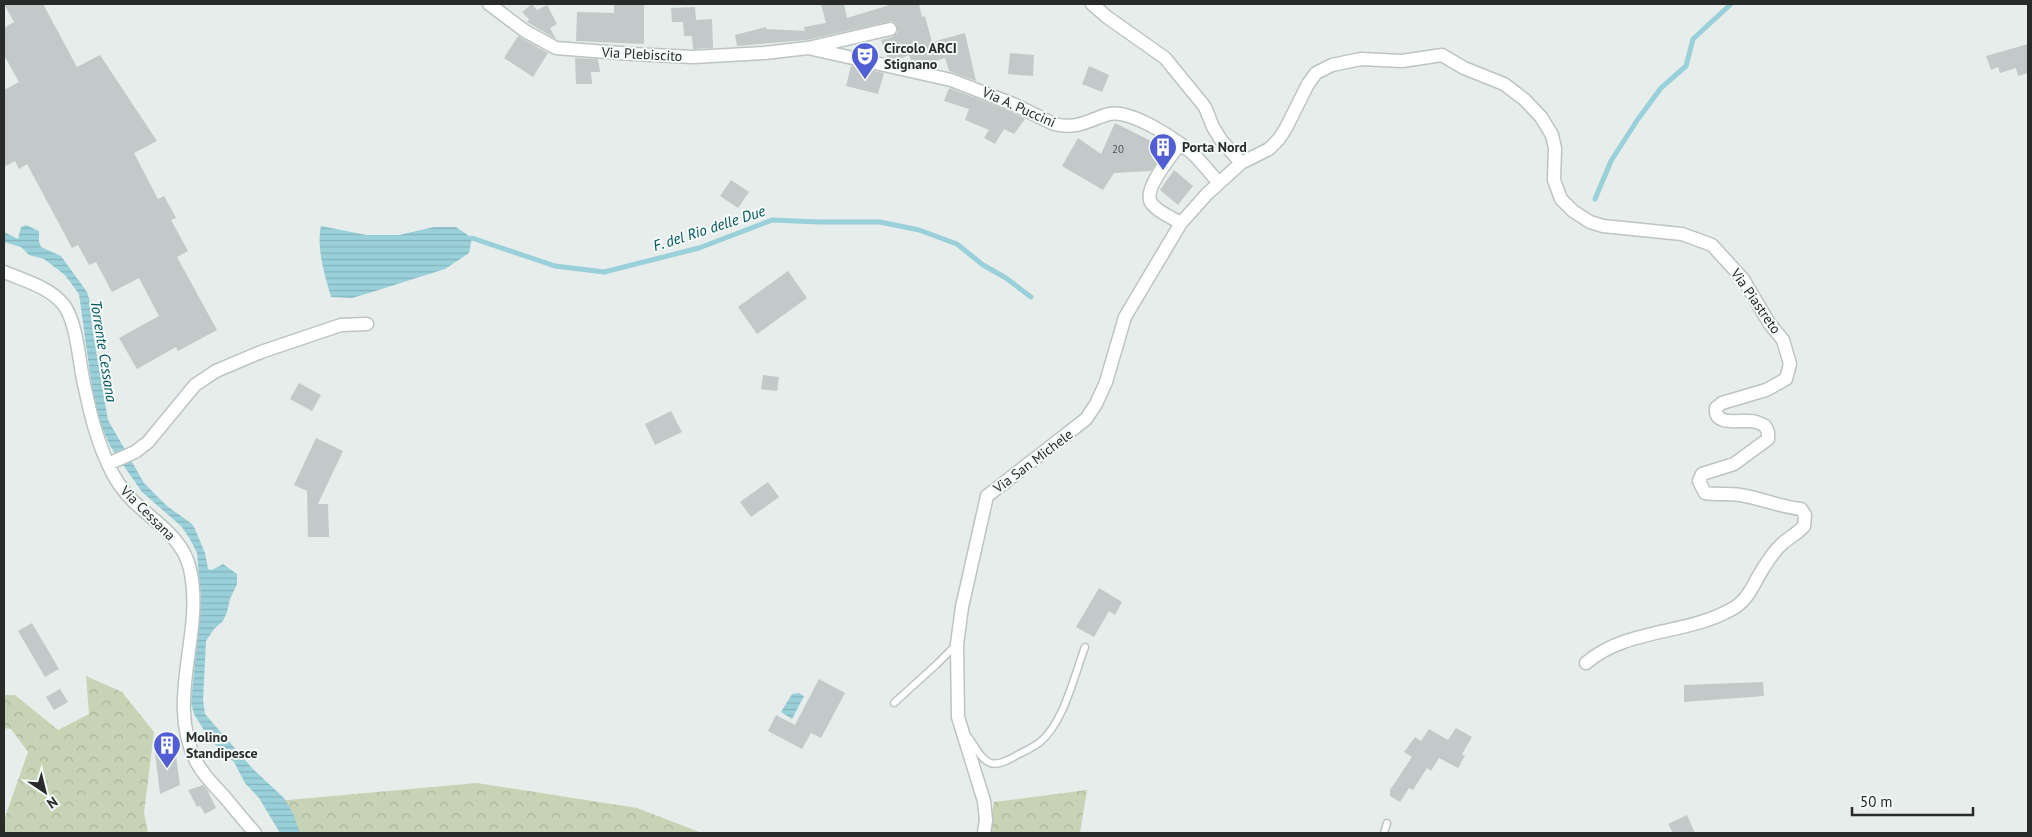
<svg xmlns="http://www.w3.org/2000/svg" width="2032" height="837" font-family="'PT Sans',sans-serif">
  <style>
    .forest { fill: url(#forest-crowns) }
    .water { fill: url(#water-rules) }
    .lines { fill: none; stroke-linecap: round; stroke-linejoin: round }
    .stream { stroke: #99d0da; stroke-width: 5 }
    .building { fill: #c2c9c8 }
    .lane-casing { stroke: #bdc4c1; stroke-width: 9 }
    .street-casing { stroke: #bdc4c1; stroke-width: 15 }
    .lane { stroke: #fff; stroke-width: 6 }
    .street { stroke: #fff; stroke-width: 12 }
    .labels { text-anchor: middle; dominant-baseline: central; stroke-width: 4; stroke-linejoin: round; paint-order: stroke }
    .number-label { font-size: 11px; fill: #4f5252 }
    .poi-label { font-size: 14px; font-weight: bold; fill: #292b2a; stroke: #f3faf7; text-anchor: start }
    .street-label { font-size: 14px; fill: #292b2a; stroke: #f3faf7 }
    .water-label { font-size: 15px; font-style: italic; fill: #01535f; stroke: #f3faf7 }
  </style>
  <defs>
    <pattern id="forest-crowns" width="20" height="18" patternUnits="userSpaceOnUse" patternTransform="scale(1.25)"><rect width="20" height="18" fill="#c6d4b5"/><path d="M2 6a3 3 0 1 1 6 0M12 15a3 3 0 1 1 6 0" fill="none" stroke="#aab69c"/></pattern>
    <pattern id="water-rules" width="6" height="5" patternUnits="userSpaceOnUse" patternTransform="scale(1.25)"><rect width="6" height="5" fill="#99d0da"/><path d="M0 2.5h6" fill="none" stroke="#84b3bb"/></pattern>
  </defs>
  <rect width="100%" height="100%" fill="#e6edea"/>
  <!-- forest -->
  <path class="forest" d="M86,676L122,692L154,732L144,813L148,833H4V820L28,752L11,729L4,728V695H15L58,730L89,714Z
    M477,783L637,808L702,833H291L277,801Z
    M1087,790L1080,833H988L994,802Z"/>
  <!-- water -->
  <path class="water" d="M26,225L39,231V241L41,247L61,256L87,292L90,302L92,327L108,420L144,483L167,506L192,524L195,529L205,553L208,569L212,570L223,564L237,574V584L230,599L227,612L223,621L214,629L206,641L203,700L205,714L252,768L284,798L293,813L300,833H280L259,798L245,783L234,762L210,740L194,714L191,703L201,600L197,553L190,539L181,526L142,492L110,446L98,418L92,388L79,294L65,275L44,259L29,255L21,247L4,242V232L18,239L21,227Z
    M321,226L366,235H399L434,227H456L472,238L469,253L445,269L369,293L352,298L331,297C325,275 316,249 321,226Z
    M799,693L804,696L792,719L781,712L792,694Z"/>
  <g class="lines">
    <!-- stream -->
    <path class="stream" d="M1595,199L1611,161L1638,119L1661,88L1686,66L1693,39L1731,4
      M472,238L555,266L604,272L699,248L772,220L820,222H880L919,230L957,244L983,265L1006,278L1031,297"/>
  </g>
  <!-- building -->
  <path class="building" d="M4,4H43L77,67L100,55L157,141L134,153L158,199L164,196L176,218L171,220L188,251L177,257L217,330L178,351L176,347L137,369L119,338L159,316L139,278L112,292L96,262L89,265L78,245L72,248L27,164L19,169L15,161L4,167V90L19,82L4,55V28L14,22Z
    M532,4L537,10L547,5L557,24L550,28L556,39L527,22L529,19L522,12Z
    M614,4H644V44L576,41L577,12L614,13Z
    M821,4H844L847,18L893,4H919L922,17L925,16L932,42L965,33L976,81L949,71L945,58L922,65L912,63L909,55L897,60L887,57L881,40L892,37L898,32L896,24L892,21L807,40L737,46L735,35L766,27V29L805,31L804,27L826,23Z
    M695,7L696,20L712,19L713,48L693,49L692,36H684L683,22H672L671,8Z
    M518,36L548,53L533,77L504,58Z
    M2028,44V73L2018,76L2016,68L2000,73L1998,67L1991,70L1986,56Z
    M1010,53L1034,55L1033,76L1008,74Z
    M575,58L598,59L600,72H591L592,84H576Z
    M851,66L884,73L878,94L846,86Z
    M1089,66L1109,75L1102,92L1082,84Z
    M949,88L1010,111L1025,119L1014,134L1004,129L995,144L984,138L989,130L965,120L969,109L944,101Z
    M1115,123L1159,145L1153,159L1157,162L1151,171L1114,173L1103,190L1062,166L1078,138L1101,154Z
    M1174,170L1193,186L1178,205L1160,190Z
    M731,180L749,192L738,208L720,196Z
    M788,271L807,298L757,334L738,307Z
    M763,375L779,377L777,391L761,389Z
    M299,383L321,395L312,411L290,399Z
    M671,411L682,432L655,445L645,424Z
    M316,438L343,451L318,504H328L329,537H308L307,491L294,485Z
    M768,482L779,497L751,517L740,502Z
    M1099,588L1122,602L1115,615L1109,611L1094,637L1076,627Z
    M32,623L59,669L45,677L18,631Z
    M819,679L845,693L821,738L811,733L802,749L768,731L776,715L795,725Z
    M1763,682L1764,696L1684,702V685Z
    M60,689L68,702L54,710L46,697Z
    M1456,728L1472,737L1462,754L1465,756L1458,768L1439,758L1431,771L1427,768L1413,790L1409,788L1400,802L1390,796V790L1412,757L1404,752L1415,737L1421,741L1429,729L1448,740Z
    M175,749L180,785L160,794L155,753Z
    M203,785L208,791L216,808L205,814L200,806L197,807L188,790Z
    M1687,815L1695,833H1673L1668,824Z"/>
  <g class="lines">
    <!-- lane casing -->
    <g class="lane-casing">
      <path id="lane" d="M894,703L937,664L956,645
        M969,738C986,764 989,772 1019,754C1026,751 1033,747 1039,743C1064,723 1074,676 1085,647
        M1384,833L1387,823"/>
    </g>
    <!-- street casing -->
    <g class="street-casing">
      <path id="street" d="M489,4L525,31L556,48L632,54L693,57L764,53L808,48L890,29
        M1092,4L1107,17L1165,58L1205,107L1213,127L1221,140L1241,163
        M808,48L951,80L1013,104L1054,124C1078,130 1088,120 1109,114C1131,109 1175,139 1191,152C1201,161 1210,173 1219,183
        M1180,144C1171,156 1141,191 1152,204C1158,212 1172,218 1181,223
        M4,272C23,280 49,287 63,304C77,321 79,362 84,384C90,412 96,438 108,464C114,478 122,490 133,501C155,522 183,538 190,569C205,634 164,701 197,763C205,778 218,789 228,801C237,812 246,823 255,833
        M108,464L135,452L148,442L195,385L216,371L261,352L326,330L341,325L367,324
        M984,833L986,820L984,801L958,717L957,644L962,607L987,496L1086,419L1096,404L1106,382L1125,317L1181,223L1207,194L1241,163L1269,149L1279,139L1286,128L1308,84L1316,73L1332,65L1361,59L1402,61L1442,55L1464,68L1504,84L1525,100L1541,117L1552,135L1555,148L1554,180L1561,199L1573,211L1590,222L1603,226L1682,234L1712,245L1743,279L1769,323L1783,340L1790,364L1786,379L1766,390L1722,403L1716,408C1714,426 1738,420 1750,421C1756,421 1760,423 1765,426L1768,432V439L1734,464L1702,474L1699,481L1705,493C1717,495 1728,493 1740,495C1761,498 1780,507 1801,509L1805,515L1804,526C1798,533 1790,537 1783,543C1776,549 1769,559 1764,567C1754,582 1749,600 1732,609C1687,635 1626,628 1586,663"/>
    </g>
    <!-- lane -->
    <use href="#lane" class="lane"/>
    <!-- street -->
    <use href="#street" class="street"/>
  </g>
  <!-- icons -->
  <defs>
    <g id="theatre-pin" transform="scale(1.4375)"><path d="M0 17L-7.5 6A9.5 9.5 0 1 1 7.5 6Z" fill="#505dd3" stroke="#f3faf7"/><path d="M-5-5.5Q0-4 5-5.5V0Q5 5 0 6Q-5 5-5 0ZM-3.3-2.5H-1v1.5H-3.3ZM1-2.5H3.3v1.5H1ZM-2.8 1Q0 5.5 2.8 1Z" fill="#fff"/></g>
    <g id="building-pin" transform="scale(1.4375)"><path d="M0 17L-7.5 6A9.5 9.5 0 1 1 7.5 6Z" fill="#505dd3" stroke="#f3faf7"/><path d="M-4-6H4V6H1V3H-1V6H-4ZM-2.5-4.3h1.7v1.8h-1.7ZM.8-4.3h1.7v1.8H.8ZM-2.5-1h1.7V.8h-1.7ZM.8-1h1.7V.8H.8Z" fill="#fff"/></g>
  </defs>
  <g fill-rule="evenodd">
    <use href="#theatre-pin" x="865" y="56"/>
    <use href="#building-pin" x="1163" y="147"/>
    <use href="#building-pin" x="167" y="745"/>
  </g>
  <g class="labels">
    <!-- number labels -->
    <g class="number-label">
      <text x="1118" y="149">20</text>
    </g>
    <!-- poi labels -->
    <g class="poi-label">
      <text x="884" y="48">Circolo ARCI<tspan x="884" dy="16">Stignano</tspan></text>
      <text x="1182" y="147">Porta Nord</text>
      <text x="186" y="737">Molino<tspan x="186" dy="16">Standipesce</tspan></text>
    </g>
    <!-- street labels -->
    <g class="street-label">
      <text transform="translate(642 54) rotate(3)">Via Plebiscito</text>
      <text transform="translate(1019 107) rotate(24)">Via A. Puccini</text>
      <text transform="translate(1756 301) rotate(55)">Via Piastreto</text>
      <text transform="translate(1033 461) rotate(-37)">Via San Michele</text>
      <text transform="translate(148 513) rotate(45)">Via Cessana</text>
    </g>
    <!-- water labels -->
    <g class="water-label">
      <text transform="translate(709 228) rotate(-18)">F. del Rio delle Due</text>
      <text transform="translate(104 351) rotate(81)">Torrente Cessana</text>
    </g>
  </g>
  <!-- border -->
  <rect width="2032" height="837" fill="none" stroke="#292b2a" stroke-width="10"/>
  <!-- north arrow -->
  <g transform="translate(45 792) rotate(145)" stroke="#f3faf7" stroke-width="4" paint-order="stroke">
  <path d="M0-4L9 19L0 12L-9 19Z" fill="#292b2a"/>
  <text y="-8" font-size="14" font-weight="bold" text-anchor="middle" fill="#292b2a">N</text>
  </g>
  <!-- scale -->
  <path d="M1852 807v8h121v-8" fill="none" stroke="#292b2a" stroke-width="2.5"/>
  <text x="1860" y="807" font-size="15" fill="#292b2a" stroke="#f3faf7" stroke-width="4" paint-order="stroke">50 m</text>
</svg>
